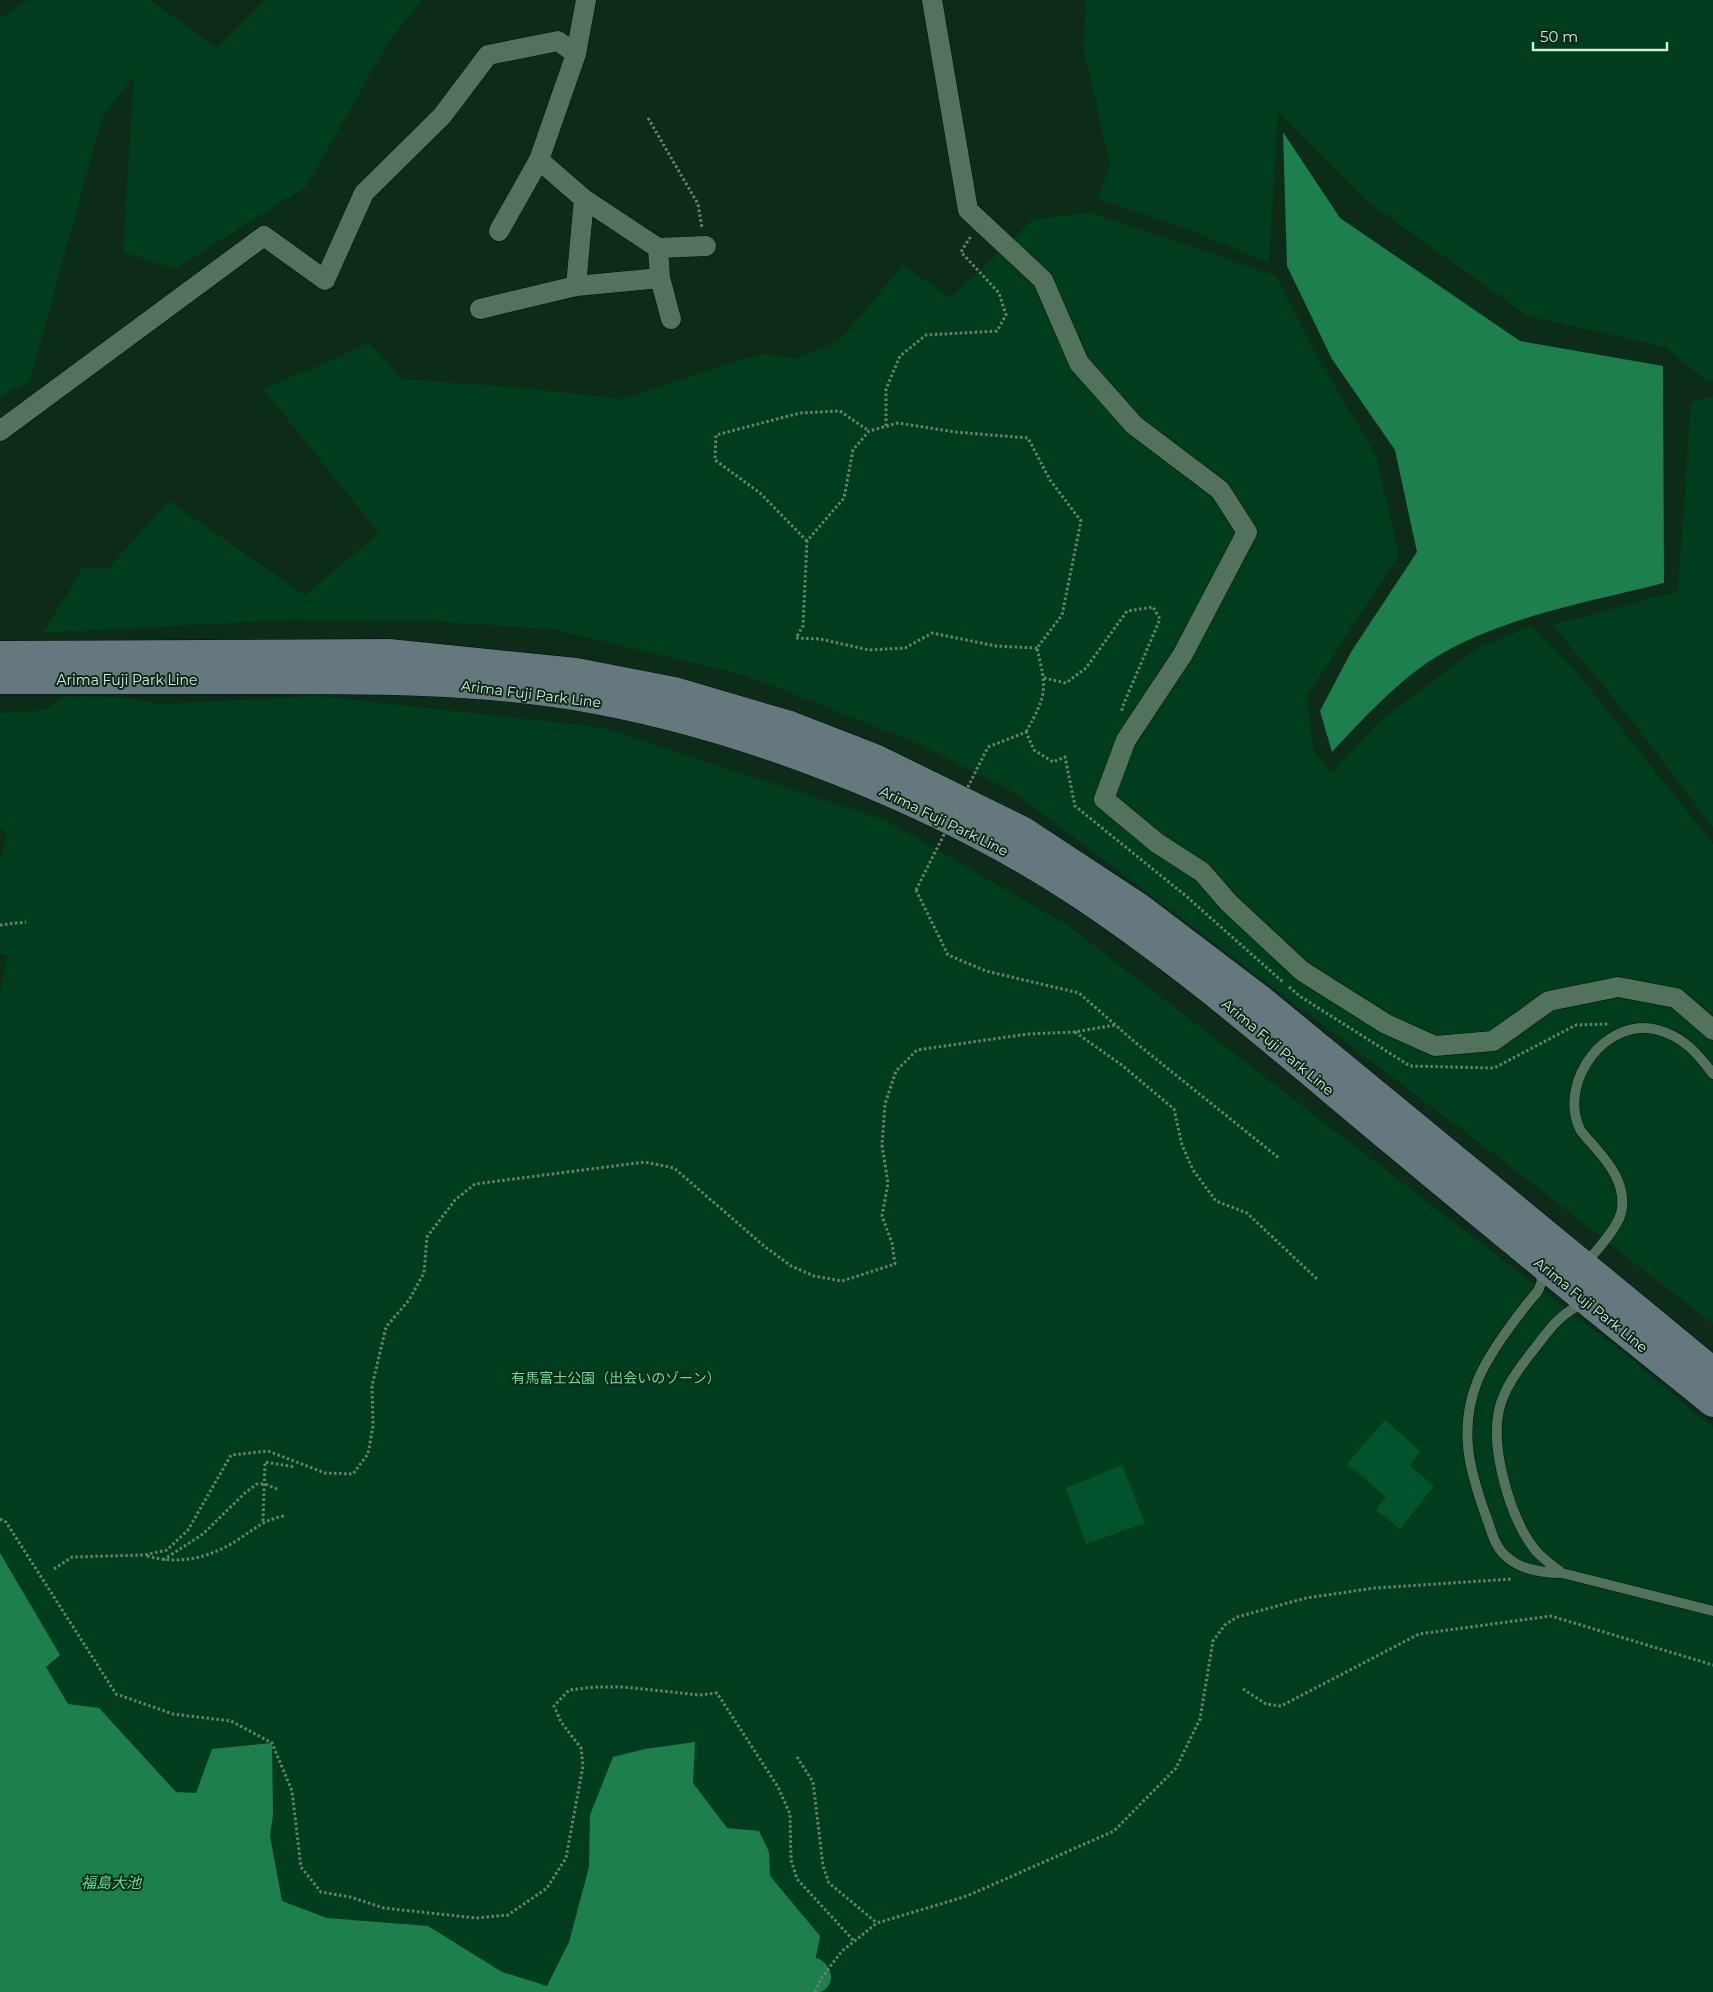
<svg xmlns="http://www.w3.org/2000/svg" width="1713" height="1992" font-family="Montserrat,'Noto Sans JP',sans-serif">
  <style>
    .green { fill: #003d1f }
    .water { fill: #1c7f4d }
    .lines { fill: none; stroke-linecap: round; stroke-linejoin: round }
    .river { stroke: #1c7f4d; stroke-width: 32 }
    .building { fill: #01532e }
    .service-casing { stroke: #001305; stroke-width: 11 }
    .minor-casing { stroke: #001305; stroke-width: 21 }
    .secondary-casing { stroke: #001305; stroke-width: 29 }
    .path { stroke: #688071; stroke-width: 3; stroke-dasharray: 2.5 2.5; stroke-linecap: butt }
    .service { stroke: #53725d; stroke-width: 10 }
    .minor { stroke: #53725d; stroke-width: 20 }
    .secondary { stroke: #64787d; stroke-width: 28 }
    .path-bridge { stroke: #688071; stroke-width: 3; stroke-dasharray: 2.5 2.5; stroke-linecap: butt }
    .labels { text-anchor: middle; dominant-baseline: central; stroke-width: 4; stroke-linejoin: round; paint-order: stroke }
    .street-label { font-size: 14px; fill: #d7e8dc; stroke: #0c2b19 }
    .park-label { font-size: 14px; fill: #67df99; stroke: #0c2b19 }
    .water-label { font-size: 15px; font-style: italic; fill: #64dd97; stroke: #0c2b19 }
  </style>
  <rect width="100%" height="100%" fill="#0c2b19"/>
  <!-- green -->
  <path class="green" d="M29,0H150L217,48L265,0H423L389,41L306,187L175,269L123,252L134,76L102,118L30,381L0,396V18Z
    M1086,0H1713V381L1708,382L1665,347L1527,316L1368,202L1278,112L1269,263L1182,227L1098,199L1110,165L1083,47Z
    M1090,212L1276,276L1320,361L1376,455L1399,555L1307,696L1313,749L1331,772L1383,718L1475,650L1531,625L1575,670L1713,844V1324L1502,1160L1015,793L923,746L748,676L556,630L431,621L286,620L43,633L84,566L107,570L169,501L305,595L379,533L263,389L370,343L402,379L512,387L624,399L722,365L764,354L796,359L839,341L903,265L951,298L1032,220Z
    M1713,397V827L1628,716L1553,625L1678,591L1691,402Z
    M64,696L130,698L157,704L321,696L605,728L885,820L1066,924L1629,1357L1713,1428V1992H0V995L7,955L0,954V860L7,835L0,827V713L45,710Z"/>
  <!-- water -->
  <path class="water" d="M1283,132L1340,218L1520,341L1663,366L1664,583C1592,601 1518,614 1452,648C1405,672 1368,714 1332,752L1320,711L1351,652L1417,552L1395,450L1332,359L1287,266Z
    M0,1553L60,1655L46,1667L68,1704L99,1708L176,1792L196,1793L212,1749L272,1743L273,1815L270,1836L282,1901L327,1918L428,1926L502,1972L547,1986L569,1942L589,1867L590,1815L613,1757L645,1749L695,1742L693,1783L727,1828L759,1831L769,1852L770,1876L820,1936L809,1992H0Z"/>
  <g class="lines">
    <!-- river -->
    <path class="river" d="M746,1992L792,1973L813,1974L815,1977"/>
  </g>
  <!-- building -->
  <path class="building" d="M1385,1420L1420,1451L1410,1466L1434,1486L1400,1529L1376,1510L1386,1497L1347,1464Z
    M1122,1465L1145,1523L1086,1544L1066,1488Z"/>
  <g class="lines">
    <!-- service casing -->
    <g class="service-casing">
      <path id="service" d="M1585,1264C1596,1251 1621,1225 1622,1208C1625,1183 1609,1163 1593,1145C1589,1140 1581,1133 1579,1127C1559,1080 1607,1016 1658,1030C1684,1037 1698,1054 1713,1074
        M1539,1269L1542,1281L1538,1291C1519,1313 1488,1354 1477,1382C1458,1431 1470,1472 1487,1519C1492,1533 1495,1548 1508,1558C1522,1570 1544,1573 1562,1573L1713,1611
        M1562,1573C1553,1566 1543,1559 1536,1551C1511,1521 1490,1449 1499,1410C1504,1387 1521,1366 1535,1348C1549,1330 1562,1311 1585,1303"/>
    </g>
    <!-- minor casing -->
    <g class="minor-casing">
      <path id="minor" d="M932,0L968,210L1043,280L1079,363L1134,425L1220,490L1247,532L1183,654L1126,740L1104,799L1157,843L1202,872L1229,903L1302,971L1386,1024L1435,1046L1493,1041L1549,1001L1618,987L1676,998L1713,1030
        M539,160L584,199L658,248L706,246
        M499,231L539,160L576,54
        M658,248L660,278L671,319
        M576,286L660,278
        M480,309L576,286L584,199
        M0,431L264,236L325,280L364,193L442,116L488,55L558,41L576,54L586,0"/>
    </g>
    <!-- secondary casing -->
    <g class="secondary-casing">
      <path id="secondary" d="M0,655L389,653L576,672L674,691L790,725L875,758L1022,830L1139,907L1263,1001L1713,1371
        M0,680C91,680 181,680 272,680C372,680 473,680 573,696C741,724 934,799 1076,892C1190,967 1292,1058 1397,1145C1501,1232 1607,1318 1713,1403"/>
    </g>
    <!-- path -->
    <path class="path" d="M648,118L698,204L702,228
      M886,426V389L900,356L926,335L997,331L1006,315L999,293L961,252L971,236
      M807,541L760,493L715,460L716,435L800,413L840,411L869,431
      M1044,678L1066,683L1086,668L1127,611L1153,607L1160,619L1122,708V712
      M1026,732C1047,694 1047,690 1037,648L1062,615L1081,521L1050,480L1028,438L955,432L898,423L869,431L853,450L844,498L807,541L803,626L796,638L820,639L869,650L905,648L932,633L996,646L1037,648
      M988,747L1026,732L1034,750L1053,762L1065,757L1075,806L1186,896L1284,983
      M916,890L948,955L986,971L1079,993L1136,1043L1279,1158
      M0,925L26,922
      M1289,987L1301,997L1410,1066L1494,1068L1576,1025L1610,1024
      M1075,1032L1123,1066L1174,1109L1182,1145L1193,1170L1216,1201L1247,1213L1318,1280
      M0,1519L6,1522L116,1694L173,1714L231,1721L272,1743L292,1791L301,1867L321,1892L350,1897L384,1908L476,1918L508,1915L547,1888L566,1858L583,1766L581,1748L561,1722L554,1706L569,1690L595,1687H624L700,1695L717,1693L778,1787L790,1814L791,1860L797,1879L854,1941
      M263,1521L265,1462L295,1467
      M147,1556C179,1565 209,1558 236,1541C253,1530 265,1519 284,1516
      M163,1560L203,1534L246,1492L257,1484H265L277,1489
      M54,1569L72,1557L144,1555L167,1550L188,1530L231,1455L268,1451L325,1473L353,1474L368,1454L373,1426L372,1386L386,1327L409,1300L424,1273L427,1237L455,1200L475,1184L645,1162L674,1168L764,1246L791,1266L814,1276L842,1281L895,1264L892,1243L882,1216L888,1183L882,1145L885,1104L896,1071L917,1050L1028,1034L1074,1032L1115,1025
      M1243,1689L1266,1704L1281,1706L1419,1634L1551,1616L1713,1665
      M797,1757L813,1782L823,1866L829,1883L877,1923
      M815,1992L822,1977L842,1951L877,1923L967,1896L1114,1831L1176,1768L1200,1719L1213,1641L1225,1625L1237,1617L1306,1598L1375,1588L1512,1579"/>
    <!-- service -->
    <use href="#service" class="service"/>
    <!-- minor -->
    <use href="#minor" class="minor"/>
    <!-- secondary -->
    <use href="#secondary" class="secondary"/>
    <!-- path-bridge -->
    <path class="path-bridge" d="M916,890L988,747"/>
  </g>
  <g class="labels">
    <!-- street labels -->
    <g class="street-label">
      <text x="127" y="680">Arima Fuji Park Line</text>
      <text transform="translate(531 694) rotate(7)">Arima Fuji Park Line</text>
      <text transform="translate(944 821) rotate(26)">Arima Fuji Park Line</text>
      <text transform="translate(1278 1047) rotate(40)">Arima Fuji Park Line</text>
      <text transform="translate(1591 1305) rotate(39)">Arima Fuji Park Line</text>
    </g>
    <!-- park labels -->
    <g class="park-label">
      <text x="616" y="1378">有馬富士公園（出会いのゾーン）</text>
    </g>
    <!-- water labels -->
    <g class="water-label">
      <text x="111" y="1882">福島大池</text>
    </g>
  </g>
  <!-- scale -->
  <path d="M1533 42v8h134v-8" fill="none" stroke="#d7e8dc" stroke-width="2.5"/>
  <text x="1540" y="42" font-size="15" fill="#d7e8dc" stroke="#0c2b19" stroke-width="4" paint-order="stroke">50 m</text>
</svg>
